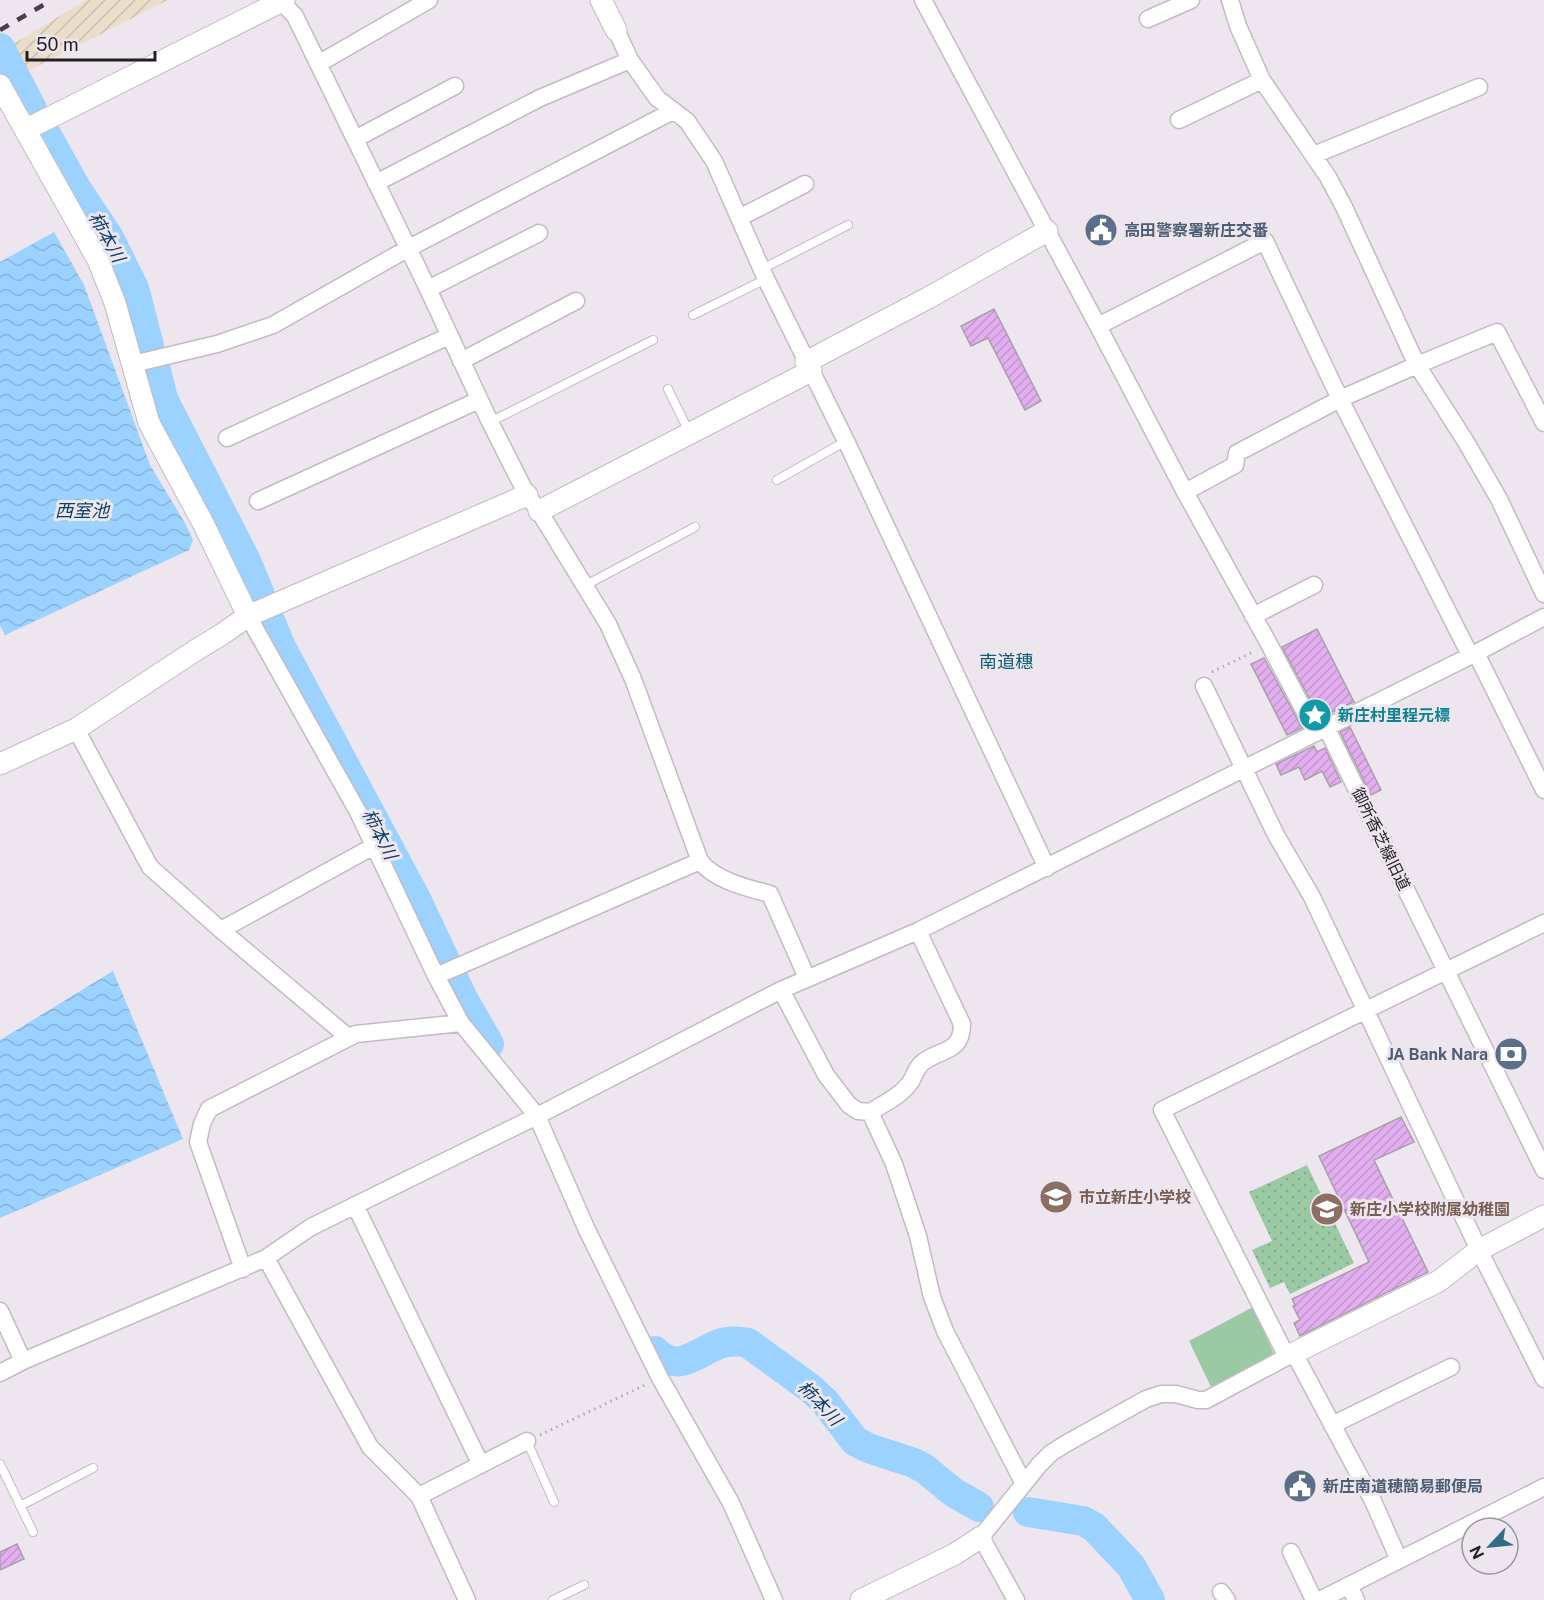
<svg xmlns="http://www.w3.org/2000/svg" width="1544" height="1600" font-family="'Public Sans','Noto Sans JP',sans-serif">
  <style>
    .industrial { fill: url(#industrial-furrows) }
    .grass { fill: #9ac9a3 }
    .park { fill: url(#park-dots) }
    .water { fill: url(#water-waves) }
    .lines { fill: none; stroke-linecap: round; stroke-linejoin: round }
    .river { stroke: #9cd2ff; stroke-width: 30 }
    .building { fill: url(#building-hatch); stroke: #a7a0a8; stroke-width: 1.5 }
    .service-casing { stroke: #c2bbc3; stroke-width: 10 }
    .minor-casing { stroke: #c2bbc3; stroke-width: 19 }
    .tertiary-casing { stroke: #c2bbc3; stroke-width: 23 }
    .path { stroke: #b0aab1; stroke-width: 3; stroke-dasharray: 1.5 4.5; stroke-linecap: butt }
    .service { stroke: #fff; stroke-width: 8 }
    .minor { stroke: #fff; stroke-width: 16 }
    .tertiary { stroke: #fff; stroke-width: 21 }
    .rail { stroke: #454146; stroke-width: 4.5; stroke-dasharray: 10 10; stroke-linecap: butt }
    .labels { text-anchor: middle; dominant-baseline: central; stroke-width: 6; stroke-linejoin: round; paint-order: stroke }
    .service-label { font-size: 16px; font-weight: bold; fill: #4e5e75; stroke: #eee6ef; text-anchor: start }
    .culture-label { font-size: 16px; font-weight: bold; fill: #0d838f; stroke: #eee6ef; text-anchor: start }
    .street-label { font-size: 16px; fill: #221f23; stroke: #eee6ef }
    .education-label { font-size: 16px; font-weight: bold; fill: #785e54; stroke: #eee6ef; text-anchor: start }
    .water-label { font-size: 18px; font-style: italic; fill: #0a4064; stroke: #eee6ef }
    .neighbourhood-label { font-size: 18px; fill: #105f77; stroke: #eee6ef }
  </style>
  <defs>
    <pattern id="industrial-furrows" width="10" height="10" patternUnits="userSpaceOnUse" patternTransform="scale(1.5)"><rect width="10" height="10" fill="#eadeca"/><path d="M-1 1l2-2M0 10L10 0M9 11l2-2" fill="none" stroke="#c8bead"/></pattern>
    <pattern id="park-dots" width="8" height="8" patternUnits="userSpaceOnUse" patternTransform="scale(1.5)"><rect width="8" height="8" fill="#9ac9a3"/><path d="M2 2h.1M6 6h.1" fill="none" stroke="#84ac8c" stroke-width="1.8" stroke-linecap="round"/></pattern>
    <pattern id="water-waves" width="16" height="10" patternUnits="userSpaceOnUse" patternTransform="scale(1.5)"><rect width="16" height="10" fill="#9cd2ff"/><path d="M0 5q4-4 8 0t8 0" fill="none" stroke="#86b4da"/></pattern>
    <pattern id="building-hatch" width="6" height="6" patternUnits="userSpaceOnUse" patternTransform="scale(1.5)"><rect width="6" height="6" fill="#e2aeef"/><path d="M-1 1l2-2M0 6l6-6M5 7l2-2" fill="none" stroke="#c295cd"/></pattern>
  </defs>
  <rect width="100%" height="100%" fill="#eee6ef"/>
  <!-- industrial -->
  <path class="industrial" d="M86,0H168L12,79L0,52Z"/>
  <!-- grass -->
  <path class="grass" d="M1253,1307L1274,1354L1211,1387L1189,1341Z"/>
  <!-- park -->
  <path class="park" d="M1307,1165L1354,1263L1290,1294L1284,1282L1270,1288L1252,1250L1272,1241L1249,1192Z"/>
  <!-- water -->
  <path class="water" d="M54,232L84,285L150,465L185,523L193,540L189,550L5,635L0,625V262Z
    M113,971L183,1139L0,1218V1040Z"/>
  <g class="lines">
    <!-- river -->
    <path class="river" d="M0,48L32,109
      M47,136L76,188L109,238L134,288L149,346
      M155,366L163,399L246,561L260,595
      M271,623L281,647L415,897L463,999L489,1044
      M655,1351C678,1374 696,1353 719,1344C728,1341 738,1341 748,1343L810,1388L825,1402L855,1441L868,1448L914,1463L925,1469L953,1492L979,1507
      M1028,1512L1083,1521L1094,1527L1131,1566L1150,1600"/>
  </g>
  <!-- building -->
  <path class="building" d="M994,309L1041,401L1025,410L988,338L971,346L961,326Z
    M1317,629L1354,702L1320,718L1282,647Z
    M1264,658L1302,728L1287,735L1251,664Z
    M1350,727L1381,790L1371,795L1340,732Z
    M1314,746L1317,752L1325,748L1341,782L1330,787L1322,771L1305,780L1299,767L1281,775L1276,764Z
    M1401,1117L1414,1142L1374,1160L1428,1272L1300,1336L1294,1323L1300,1320L1293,1306L1295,1305L1292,1299L1369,1262L1319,1156Z
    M17,1544L24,1559L0,1570V1552Z"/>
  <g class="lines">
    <!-- service casing -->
    <g class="service-casing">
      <path id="service" d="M762,269L848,225
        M693,315L766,279
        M668,389L689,432
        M490,422L653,340
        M777,480L846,441
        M584,586L695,527
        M527,1441L554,1502
        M0,1464L33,1532
        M20,1506L93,1468
        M553,1600L584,1585"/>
    </g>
    <!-- minor casing -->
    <g class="minor-casing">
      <path id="minor" d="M280,0L295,16L428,289L490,422L527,495L539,511L608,624L633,679L700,861C714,880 747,888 770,894L807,978
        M923,0L1098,326L1185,492L1269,644L1316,733
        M1230,0L1238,26L1262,80L1328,177L1344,207L1417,365L1466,442L1499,499L1544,594
        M1148,19L1191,0
        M616,30L630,60L657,98L687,121L714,161L766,279L846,441L1047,868
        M318,64L429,0
        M1179,120L1262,80
        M355,139L455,86
        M1314,155L1479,87
        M376,183L540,98L630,60
        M739,218L805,184
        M428,289L539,233
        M1098,326L1265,241L1340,399L1470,655
        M461,361L576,301
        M133,364L217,344L273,325L407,249L673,111
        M227,438L449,336
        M1185,492L1235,465L1237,453L1340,399L1417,365L1497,332L1544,423
        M258,501L479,400
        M248,616L358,812L436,976L461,1023L537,1116L587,1230L660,1378L731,1503L774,1600
        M1253,616L1314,585
        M1476,653L1544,790
        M1204,686L1276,835L1312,897L1479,1250L1544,1379
        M1326,727L1544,1170
        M76,729L150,867L221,930L348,1037
        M221,930L374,846
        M918,931L962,1024C962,1055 938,1048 921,1064C915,1070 914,1078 909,1084C899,1097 883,1104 870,1112L894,1164L918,1236L932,1297L945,1331L1024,1484
        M436,976L700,861
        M781,990L826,1075L849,1105L858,1111L870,1112
        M355,1205L481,1465
        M266,1258L370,1447L419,1496L467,1600
        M243,1269L198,1142L202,1124L209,1109L356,1034L461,1023
        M0,1311L23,1361
        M1287,1357L1162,1110L1544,923
        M0,1373L23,1361L266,1258L311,1227L537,1116L781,990L918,931L1476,653L1544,617
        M1332,1425L1451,1367
        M419,1496L527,1441
        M1291,1552L1314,1600
        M1349,1585L1356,1600
        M1221,1592L1227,1600
        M1016,1600L981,1537L1039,1465L1051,1453L1067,1443L1146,1399L1161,1394H1176L1198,1400H1206L1294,1353L1373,1501L1399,1560
        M1320,1600L1544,1487"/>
    </g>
    <!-- tertiary casing -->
    <g class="tertiary-casing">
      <path id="tertiary" d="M601,0L616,30
        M0,85L98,260L115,303L149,423L203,523L248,616
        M25,130L284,0
        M806,362L928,298L1047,231
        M539,511L811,371
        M0,764L76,729L196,650L221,635L248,616L527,495
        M1294,1353L1439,1281L1479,1250L1544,1216
        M861,1600L955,1554L981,1537"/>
    </g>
    <!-- path -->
    <path class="path" d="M1212,672L1255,651
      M540,1435L645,1385"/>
    <!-- service -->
    <use href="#service" class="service"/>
    <!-- minor -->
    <use href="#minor" class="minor"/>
    <!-- tertiary -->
    <use href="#tertiary" class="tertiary"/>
    <!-- rail -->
    <path class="rail" d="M0,30L52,0"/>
  </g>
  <!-- icons -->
  <defs>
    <g id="civic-disc" transform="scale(1.725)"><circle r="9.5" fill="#5c6f8a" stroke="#eee6ef"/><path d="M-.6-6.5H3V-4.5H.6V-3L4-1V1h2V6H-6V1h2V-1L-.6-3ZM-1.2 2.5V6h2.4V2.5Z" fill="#fff"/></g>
    <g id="sight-disc" transform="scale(1.725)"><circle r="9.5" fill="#0f9aa8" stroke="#eee6ef"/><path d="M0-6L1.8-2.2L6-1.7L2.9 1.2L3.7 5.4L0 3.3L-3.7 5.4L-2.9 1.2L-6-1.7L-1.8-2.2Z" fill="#fff"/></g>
    <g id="bank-disc" transform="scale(1.725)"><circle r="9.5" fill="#5c6f8a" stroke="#eee6ef"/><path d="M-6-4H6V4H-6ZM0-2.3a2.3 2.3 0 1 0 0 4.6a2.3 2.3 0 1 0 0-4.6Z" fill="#fff"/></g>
    <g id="school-disc" transform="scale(1.725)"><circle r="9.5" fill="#8d6e63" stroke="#eee6ef"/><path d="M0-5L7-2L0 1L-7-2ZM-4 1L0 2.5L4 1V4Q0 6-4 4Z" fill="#fff"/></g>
  </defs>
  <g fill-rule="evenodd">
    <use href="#civic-disc" x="1101" y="230"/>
    <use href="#sight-disc" x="1315" y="715"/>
    <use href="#bank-disc" x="1511" y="1054"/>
    <use href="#school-disc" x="1056" y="1197"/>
    <use href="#school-disc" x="1327" y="1209"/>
    <use href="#civic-disc" x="1300" y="1486"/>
  </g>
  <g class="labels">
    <!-- service labels -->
    <g class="service-label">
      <text x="1124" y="230">高田警察署新庄交番</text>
      <text x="1488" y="1054" text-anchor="end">JA Bank Nara</text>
      <text x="1323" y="1486">新庄南道穂簡易郵便局</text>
    </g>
    <!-- culture labels -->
    <g class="culture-label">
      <text x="1338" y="715">新庄村里程元標</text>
    </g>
    <!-- street labels -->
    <g class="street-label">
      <text transform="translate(1381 839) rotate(64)">御所香芝線旧道</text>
    </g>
    <!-- education labels -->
    <g class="education-label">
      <text x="1079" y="1197">市立新庄小学校</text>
      <text x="1350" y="1209">新庄小学校附属幼稚園</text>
    </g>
    <!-- water labels -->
    <g class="water-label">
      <text transform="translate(107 237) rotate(61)">柿本川</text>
      <text x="82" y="510">西室池</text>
      <text transform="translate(380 834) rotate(63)">柿本川</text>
      <text transform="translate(820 1403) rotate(46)">柿本川</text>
    </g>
    <!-- neighbourhood labels -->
    <g class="neighbourhood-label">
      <text x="1006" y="661">南道穗</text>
    </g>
  </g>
  <!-- north arrow -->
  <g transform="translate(1490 1546) rotate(244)"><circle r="28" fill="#eee6ef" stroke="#9c969d" stroke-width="1.5"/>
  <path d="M0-4.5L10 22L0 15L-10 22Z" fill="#2f6d83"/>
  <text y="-9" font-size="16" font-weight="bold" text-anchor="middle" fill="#221f23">N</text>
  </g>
  <!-- scale -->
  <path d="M27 51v9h128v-9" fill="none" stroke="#221f23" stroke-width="3"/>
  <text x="36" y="51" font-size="18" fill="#221f23" stroke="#eee6ef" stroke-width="4.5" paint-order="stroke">50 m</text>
</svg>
